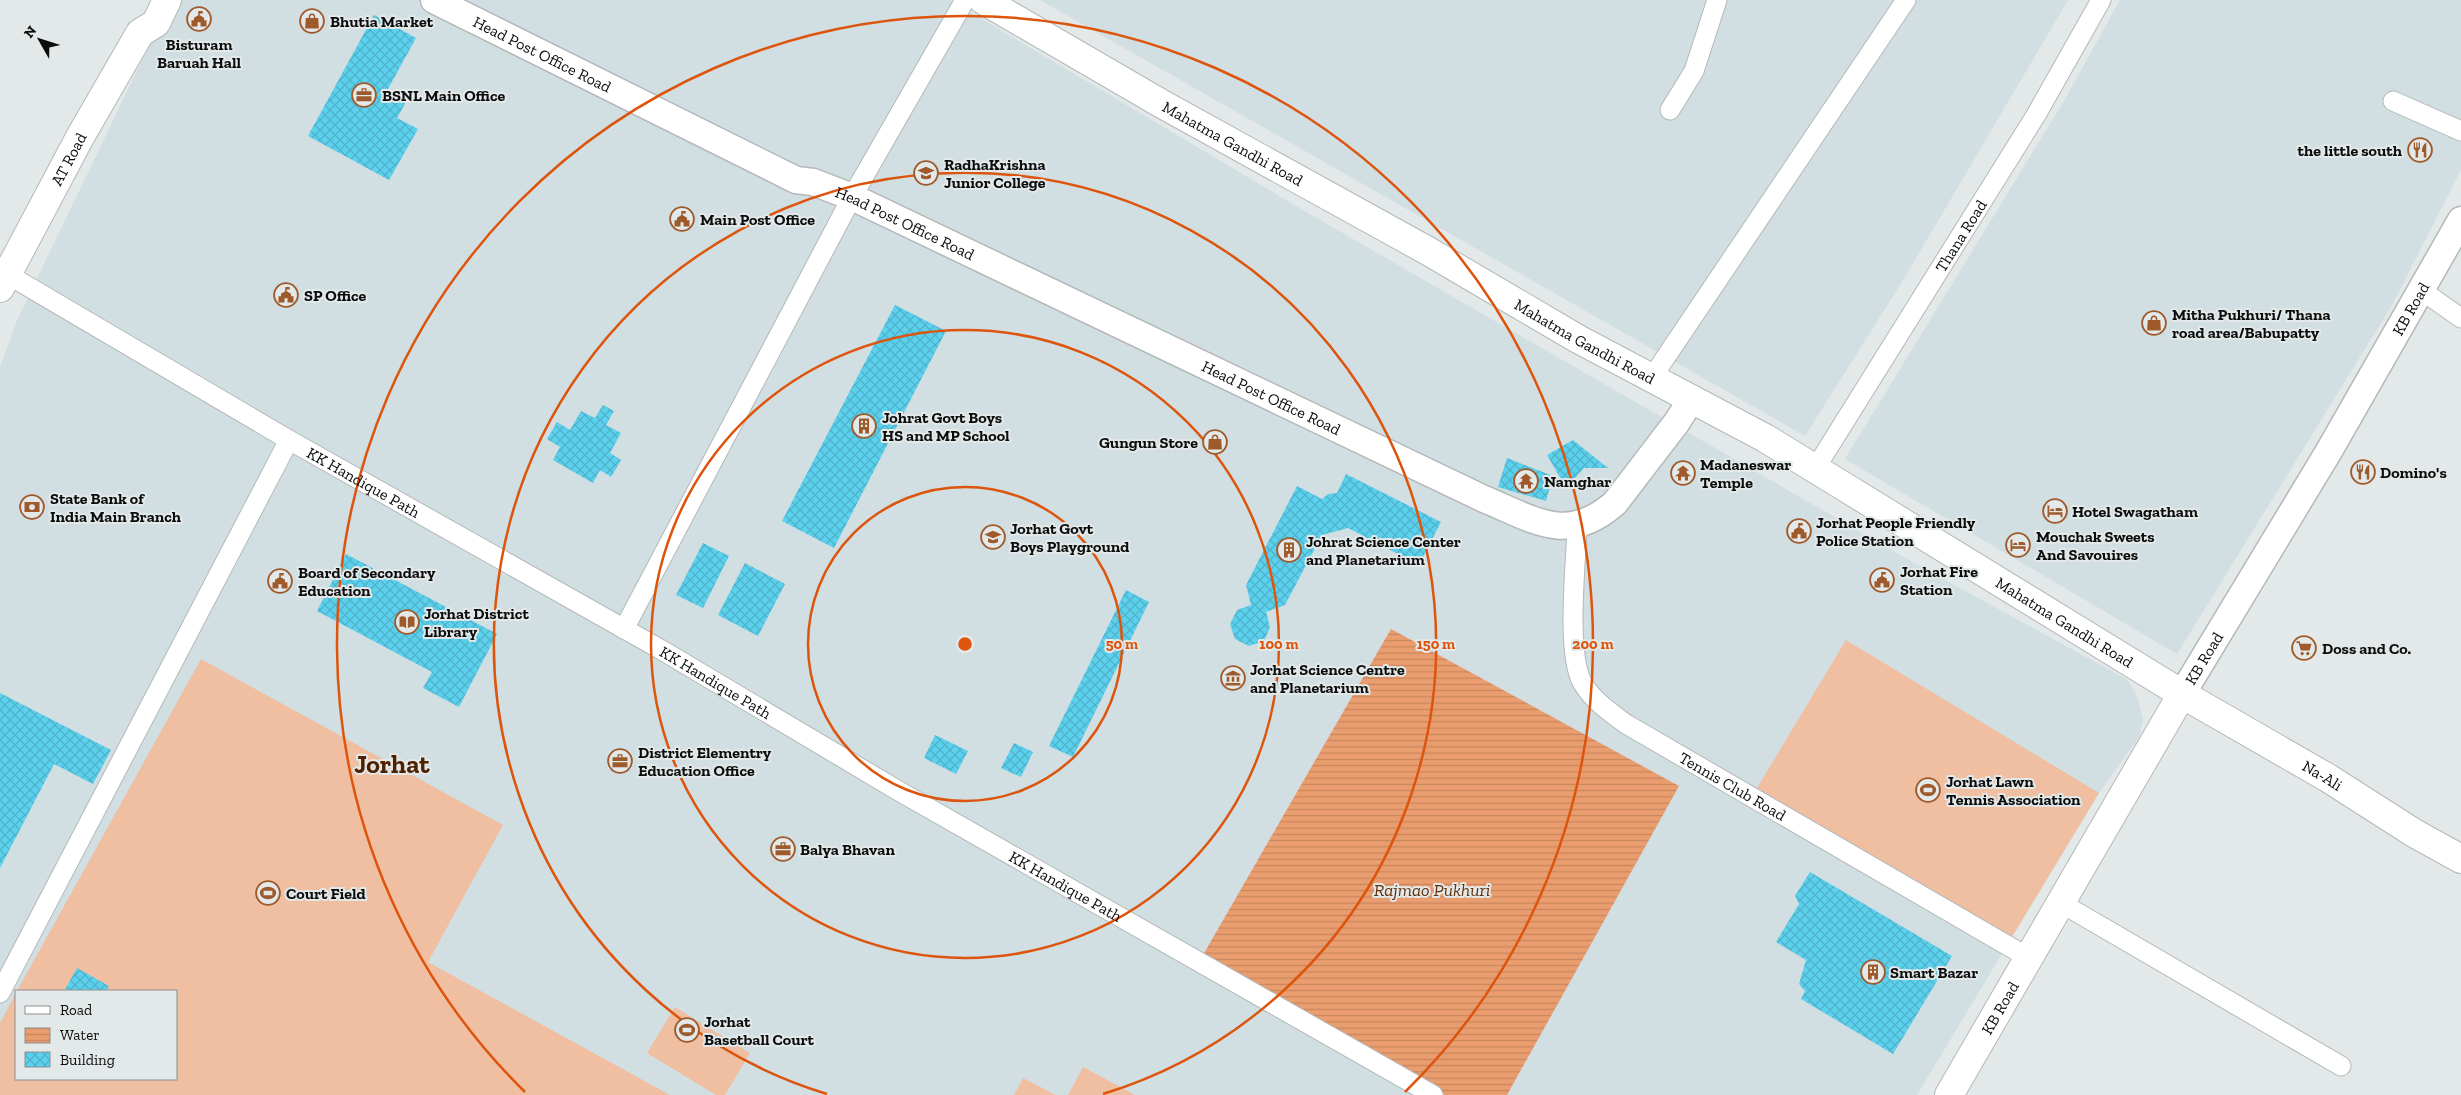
<svg xmlns="http://www.w3.org/2000/svg" width="2461" height="1095" font-family="'Zilla Slab',serif">
  <style>
    .built { fill: #d1dee2; fill-rule: evenodd }
    .garden { fill: #f0bfa2 }
    .water { fill: url(#water-rules) }
    .building { fill: url(#building-cross-hatch) }
    .lines { fill: none; stroke-linecap: round; stroke-linejoin: round }
    .street-casing { stroke: #b4b8b9; stroke-width: 21 }
    .secondary-casing { stroke: #b4b8b9; stroke-width: 29 }
    .primary-casing { stroke: #b4b8b9; stroke-width: 30 }
    .highway-casing { stroke: #b4b8b9; stroke-width: 30 }
    .street { stroke: #fff; stroke-width: 19 }
    .secondary { stroke: #fff; stroke-width: 26 }
    .primary { stroke: #fff; stroke-width: 28 }
    .highway { stroke: #fff; stroke-width: 28 }
    .ring { fill: none; stroke: #dd550c; stroke-width: 2.5 }
    .labels { text-anchor: middle; dominant-baseline: central; stroke-width: 4; stroke-linejoin: round; paint-order: stroke }
    .poi-label { font-size: 16px; font-weight: bold; fill: #0b0c0c; stroke: #e3e8e9; text-anchor: start }
    .street-label { font-size: 16px; fill: #0b0c0c; stroke: #e3e8e9 }
    .water-label { font-size: 18px; font-style: italic; fill: #62310d; stroke: #e3e8e9 }
    .town-label { font-size: 26px; font-weight: bold; fill: #4e2100; stroke: #e3e8e9 }
    .centre { fill: #dd550c; stroke: #e3e8e9; stroke-width: 2.5 }
    .ring-label { font-size: 15px; text-anchor: middle; font-weight: bold; fill: #dd550c; stroke: #e3e8e9; stroke-width: 4; stroke-linejoin: round; paint-order: stroke }
  </style>
  <defs>
    <pattern id="water-rules" width="6" height="5" patternUnits="userSpaceOnUse" patternTransform="scale(1.25)"><rect width="6" height="5" fill="#ea9d6e"/><path d="M0 2.5h6" fill="none" stroke="#c7865e"/></pattern>
    <pattern id="building-cross-hatch" width="8" height="8" patternUnits="userSpaceOnUse" patternTransform="scale(1.25)"><rect width="8" height="8" fill="#5cd1ed"/><path d="M0 0l8 8M0 8l8-8" fill="none" stroke="#4fb2ca"/></pattern>
  </defs>
  <rect width="100%" height="100%" fill="#e3e8e9"/>
  <!-- built -->
  <path class="built" d="M171,0H950L1308,213L1914,563L2128,680L2138,699L2143,719L2139,737L2099,793L1917,1095H0V367L18,318ZM16,991H176V1079H16Z
    M1040,0H2068L1905,277L1805,436Z
    M2120,0H2461V170L2392,305L2177,654L1845,459L2064,101Z"/>
  <!-- garden -->
  <path class="garden" d="M1846,640L2099,793L2010,940L1757,788Z
    M201,659L503,825L428,962L670,1095H0V1023L16,993V1079H176V991H17Z
    M675,1007L750,1053L725,1095H716L647,1053Z
    M1083,1067L1135,1095H1068Z
    M1023,1078L1056,1095H1014Z"/>
  <!-- water -->
  <path class="water" d="M1391,629L1679,786L1507,1095H1445L1203,955Z"/>
  <!-- building -->
  <path class="building" d="M374,15L416,38L388,89L407,100L397,118L418,129L389,180L308,136Z
    M895,305L946,331L834,548L782,521Z
    M603,405L614,411L606,425L621,433L610,453L621,460L611,477L600,470L593,483L553,460L560,447L547,439L557,422L570,430L581,411L595,418Z
    M1573,440L1608,468H1584L1566,488L1547,455Z
    M1507,458L1553,476L1546,501L1498,487Z
    M1346,474L1441,522L1419,565L1348,528L1322,535L1285,605L1266,612L1270,627L1264,641L1249,646L1235,639L1230,624L1237,610L1251,605L1246,585L1297,486L1322,499L1328,494L1337,493Z
    M703,543L729,556L703,608L676,595Z
    M346,554L497,634L459,707L423,688L432,672L317,611Z
    M745,563L785,584L758,636L718,615Z
    M1126,590L1149,602L1073,757L1049,746Z
    M0,693L111,750L93,784L54,764L0,868Z
    M935,735L968,751L956,774L924,758Z
    M1014,743L1033,752L1021,777L1001,768Z
    M1810,872L1952,956L1893,1054L1801,999L1805,991L1799,984L1806,960L1776,942L1799,904L1795,896Z
    M77,968L109,986L106,991H64Z"/>
  <g class="lines">
    <!-- street casing -->
    <g class="street-casing">
      <g id="street">
        <path d="M2393,101L2461,131"/>
        <path d="M1670,110L1694,71L1717,0"/>
        <path id="s1" d="M0,270L289,440L660,649L897,790L1433,1095"/>
        <path d="M2421,290L2461,318"/>
        <path d="M1651,379L1906,0"/>
        <path id="s2" d="M1815,469L2036,115L2101,0"/>
        <path id="s3" d="M1577,527C1576,564 1566,651 1582,682C1592,700 1610,712 1626,724L2029,958"/>
        <path d="M624,629L852,197L965,0"/>
        <path d="M2061,903L2341,1066"/>
        <path d="M0,993L289,440"/>
      </g>
    </g>
    <!-- secondary casing -->
    <g class="secondary-casing">
      <g id="secondary">
        <path id="s4" d="M434,0L796,180L813,182L852,197L1484,499C1535,520 1567,545 1615,503L1677,422L1691,400"/>
        <path id="s5" d="M2182,694L2329,451L2461,220"/>
      </g>
    </g>
    <!-- primary casing -->
    <g class="primary-casing">
      <g id="primary">
        <path id="s6" d="M983,0L1162,104L1428,251L1578,339L1765,438L2182,694L2328,778L2414,833L2461,859"/>
        <path id="s7" d="M1949,1095L2182,694"/>
      </g>
    </g>
    <!-- highway casing -->
    <g class="highway-casing">
      <g id="highway">
        <path id="s8" d="M0,288L80,137L140,33L156,23L167,0"/>
      </g>
    </g>
    <!-- street -->
    <use href="#street" class="street"/>
    <!-- secondary -->
    <use href="#secondary" class="secondary"/>
    <!-- primary -->
    <use href="#primary" class="primary"/>
    <!-- highway -->
    <use href="#highway" class="highway"/>
  </g>
  <!-- distance rings -->
  <g class="ring">
    <circle cx="965" cy="644" r="157"/>
    <circle cx="965" cy="644" r="314"/>
    <path d="M827 1094A471 471 0 1 1 1103 1094"/>
    <path d="M525 1092A628 628 0 1 1 1405 1092"/>
  </g>
  <!-- icons -->
  <defs>
    <g id="civic-ring" transform="scale(1.25)"><circle r="9.5" fill="#e3e8e9" stroke="#9f5a2c" stroke-width="1.5"/><path d="M-.6-6.5H3V-4.5H.6V-3L4-1V1h2V6H-6V1h2V-1L-.6-3ZM-1.2 2.5V6h2.4V2.5Z" fill="#9f5a2c"/></g>
    <g id="shop-ring" transform="scale(1.25)"><circle r="9.5" fill="#e3e8e9" stroke="#9f5a2c" stroke-width="1.5"/><path d="M-5-2.5h2.3a2.7 3.5 0 0 1 5.4 0H5L5.5 6h-11ZM-1.5-2.5h3a1.5 2.3 0 0 0-3 0Z" fill="#9f5a2c"/></g>
    <g id="office-ring" transform="scale(1.25)"><circle r="9.5" fill="#e3e8e9" stroke="#9f5a2c" stroke-width="1.5"/><path d="M-6-3h4V-5.5h4V-3h4V5H-6ZM-1-4.5V-3h2v-1.5ZM-6 0V1H6V0Z" fill="#9f5a2c"/></g>
    <g id="restaurant-ring" transform="scale(1.25)"><circle r="9.5" fill="#e3e8e9" stroke="#9f5a2c" stroke-width="1.5"/><path d="M-5-6h1v4h1v-4h1v4h1v-4h1v5L-1.5 .5V6h-2V.5L-5-1ZM5-6V6H3V1.5H1.5Q1.5-4 5-6Z" fill="#9f5a2c"/></g>
    <g id="university-ring" transform="scale(1.25)"><circle r="9.5" fill="#e3e8e9" stroke="#9f5a2c" stroke-width="1.5"/><path d="M0-5L7-2L0 1L-7-2ZM-4 1L0 2.5L4 1V4Q0 6-4 4Z" fill="#9f5a2c"/></g>
    <g id="building-ring" transform="scale(1.25)"><circle r="9.5" fill="#e3e8e9" stroke="#9f5a2c" stroke-width="1.5"/><path d="M-4-6H4V6H1V3H-1V6H-4ZM-2.5-4.3h1.7v1.8h-1.7ZM.8-4.3h1.7v1.8H.8ZM-2.5-1h1.7V.8h-1.7ZM.8-1h1.7V.8H.8Z" fill="#9f5a2c"/></g>
    <g id="temple-ring" transform="scale(1.25)"><circle r="9.5" fill="#e3e8e9" stroke="#9f5a2c" stroke-width="1.5"/><path d="M0-6L5-2H3V0L6.5 2.5H4V6H1.5V3h-3V6H-4V2.5H-6.5L-3 0V-2H-5Z" fill="#9f5a2c"/></g>
    <g id="bank-ring" transform="scale(1.25)"><circle r="9.5" fill="#e3e8e9" stroke="#9f5a2c" stroke-width="1.5"/><path d="M-6-4H6V4H-6ZM0-2.3a2.3 2.3 0 1 0 0 4.6a2.3 2.3 0 1 0 0-4.6Z" fill="#9f5a2c"/></g>
    <g id="hotel-ring" transform="scale(1.25)"><circle r="9.5" fill="#e3e8e9" stroke="#9f5a2c" stroke-width="1.5"/><path d="M-6-4.5h1.5V1H6V5H4.5V3h-9V5H-6ZM-4 0a1.8 1.8 0 1 1 3.6 0ZM.5 0V-2.5h3Q6-2.5 6 0Z" fill="#9f5a2c"/></g>
    <g id="school-ring" transform="scale(1.25)"><circle r="9.5" fill="#e3e8e9" stroke="#9f5a2c" stroke-width="1.5"/><path d="M0-5L7-2L0 1L-7-2ZM-4 1L0 2.5L4 1V4Q0 6-4 4Z" fill="#9f5a2c"/></g>
    <g id="library-ring" transform="scale(1.25)"><circle r="9.5" fill="#e3e8e9" stroke="#9f5a2c" stroke-width="1.5"/><path d="M-6-4Q-3-5.5-.7-3.5V5Q-3 3-6 4ZM6-4Q3-5.5 .7-3.5V5Q3 3 6 4Z" fill="#9f5a2c"/></g>
    <g id="supermarket-ring" transform="scale(1.25)"><circle r="9.5" fill="#e3e8e9" stroke="#9f5a2c" stroke-width="1.5"/><path d="M-6-5.5h2.5l.6 2H6L4.5 2H-2.5L-4.4-4H-6ZM-1.5 3.2a1.3 1.3 0 1 0 .1 0ZM3 3.2a1.3 1.3 0 1 0 .1 0Z" fill="#9f5a2c"/></g>
    <g id="museum-ring" transform="scale(1.25)"><circle r="9.5" fill="#e3e8e9" stroke="#9f5a2c" stroke-width="1.5"/><path d="M0-6L6-3V-2H-6V-3ZM-5-1h2V3h-2ZM-1-1h2V3h-2ZM3-1h2V3H3ZM-6 4H6V6H-6Z" fill="#9f5a2c"/></g>
    <g id="stadium-ring" transform="scale(1.25)"><circle r="9.5" fill="#e3e8e9" stroke="#9f5a2c" stroke-width="1.5"/><path d="M0-5a6.5 5 0 1 0 0 10a6.5 5 0 1 0 0-10ZM-3.5-1.8h7v3.6h-7Z" fill="#9f5a2c"/></g>
  </defs>
  <g fill-rule="evenodd">
    <use href="#civic-ring" x="199" y="19"/>
    <use href="#shop-ring" x="312" y="21"/>
    <use href="#office-ring" x="364" y="95"/>
    <use href="#restaurant-ring" x="2420" y="150"/>
    <use href="#university-ring" x="926" y="173"/>
    <use href="#civic-ring" x="682" y="219"/>
    <use href="#civic-ring" x="286" y="295"/>
    <use href="#shop-ring" x="2154" y="323"/>
    <use href="#building-ring" x="864" y="426"/>
    <use href="#shop-ring" x="1215" y="442"/>
    <use href="#restaurant-ring" x="2363" y="472"/>
    <use href="#temple-ring" x="1683" y="473"/>
    <use href="#temple-ring" x="1526" y="481"/>
    <use href="#bank-ring" x="32" y="507"/>
    <use href="#hotel-ring" x="2055" y="511"/>
    <use href="#civic-ring" x="1799" y="531"/>
    <use href="#school-ring" x="993" y="537"/>
    <use href="#hotel-ring" x="2018" y="545"/>
    <use href="#building-ring" x="1289" y="550"/>
    <use href="#civic-ring" x="1882" y="580"/>
    <use href="#civic-ring" x="280" y="581"/>
    <use href="#library-ring" x="407" y="622"/>
    <use href="#supermarket-ring" x="2304" y="648"/>
    <use href="#museum-ring" x="1233" y="678"/>
    <use href="#office-ring" x="620" y="761"/>
    <use href="#stadium-ring" x="1928" y="790"/>
    <use href="#office-ring" x="783" y="849"/>
    <use href="#stadium-ring" x="268" y="893"/>
    <use href="#building-ring" x="1873" y="972"/>
    <use href="#stadium-ring" x="687" y="1030"/>
  </g>
  <g class="labels">
    <!-- poi labels -->
    <g class="poi-label">
      <text x="330" y="21">Bhutia Market</text>
      <text x="199" y="44" text-anchor="middle">Bisturam<tspan x="199" dy="18">Baruah Hall</tspan></text>
      <text x="382" y="95">BSNL Main Office</text>
      <text x="2402" y="150" text-anchor="end">the little south</text>
      <text x="944" y="164">RadhaKrishna<tspan x="944" dy="18">Junior College</tspan></text>
      <text x="700" y="219">Main Post Office</text>
      <text x="304" y="295">SP Office</text>
      <text x="2172" y="314">Mitha Pukhuri/ Thana<tspan x="2172" dy="18">road area/Babupatty</tspan></text>
      <text x="882" y="417">Johrat Govt Boys<tspan x="882" dy="18">HS and MP School</tspan></text>
      <text x="1198" y="442" text-anchor="end">Gungun Store</text>
      <text x="1700" y="464">Madaneswar<tspan x="1700" dy="18">Temple</tspan></text>
      <text x="2380" y="472">Domino's</text>
      <text x="1544" y="481">Namghar</text>
      <text x="50" y="498">State Bank of<tspan x="50" dy="18">India Main Branch</tspan></text>
      <text x="2072" y="511">Hotel Swagatham</text>
      <text x="1816" y="522">Jorhat People Friendly<tspan x="1816" dy="18">Police Station</tspan></text>
      <text x="1010" y="528">Jorhat Govt<tspan x="1010" dy="18">Boys Playground</tspan></text>
      <text x="2036" y="536">Mouchak Sweets<tspan x="2036" dy="18">And Savouires</tspan></text>
      <text x="1306" y="541">Johrat Science Center<tspan x="1306" dy="18">and Planetarium</tspan></text>
      <text x="1900" y="571">Jorhat Fire<tspan x="1900" dy="18">Station</tspan></text>
      <text x="298" y="572">Board of Secondary<tspan x="298" dy="18">Education</tspan></text>
      <text x="424" y="613">Jorhat District<tspan x="424" dy="18">Library</tspan></text>
      <text x="2322" y="648">Doss and Co.</text>
      <text x="1250" y="669">Jorhat Science Centre<tspan x="1250" dy="18">and Planetarium</tspan></text>
      <text x="638" y="752">District Elementry<tspan x="638" dy="18">Education Office</tspan></text>
      <text x="1946" y="781">Jorhat Lawn<tspan x="1946" dy="18">Tennis Association</tspan></text>
      <text x="800" y="849">Balya Bhavan</text>
      <text x="286" y="893">Court Field</text>
      <text x="1890" y="972">Smart Bazar</text>
      <text x="704" y="1021">Jorhat<tspan x="704" dy="18">Basetball Court</tspan></text>
    </g>
    <!-- street labels -->
    <g class="street-label">
      <text stroke="none"><textPath href="#s4" startOffset="121">Head Post Office Road</textPath></text>
      <text stroke="none"><textPath href="#s6" startOffset="288">Mahatma Gandhi Road</textPath></text>
      <text stroke="none"><textPath href="#s8" startOffset="146">AT Road</textPath></text>
      <text stroke="none"><textPath href="#s4" startOffset="522">Head Post Office Road</textPath></text>
      <text stroke="none"><textPath href="#s2" startOffset="275">Thana Road</textPath></text>
      <text stroke="none"><textPath href="#s5" startOffset="448">KB Road</textPath></text>
      <text stroke="none"><textPath href="#s6" startOffset="692">Mahatma Gandhi Road</textPath></text>
      <text stroke="none"><textPath href="#s4" startOffset="928">Head Post Office Road</textPath></text>
      <text stroke="none"><textPath href="#s1" startOffset="421">KK Handique Path</textPath></text>
      <text stroke="none"><textPath href="#s6" startOffset="1248">Mahatma Gandhi Road</textPath></text>
      <text stroke="none"><textPath href="#s5" startOffset="42">KB Road</textPath></text>
      <text stroke="none"><textPath href="#s1" startOffset="826">KK Handique Path</textPath></text>
      <text stroke="none"><textPath href="#s6" startOffset="1548">Na-Ali</textPath></text>
      <text stroke="none"><textPath href="#s3" startOffset="341">Tennis Club Road</textPath></text>
      <text stroke="none"><textPath href="#s1" startOffset="1231">KK Handique Path</textPath></text>
      <text stroke="none"><textPath href="#s7" startOffset="101">KB Road</textPath></text>
    </g>
    <!-- water labels -->
    <g class="water-label">
      <text x="1432" y="890">Rajmao Pukhuri</text>
    </g>
    <!-- town labels -->
    <g class="town-label">
      <text x="392" y="764">Jorhat</text>
    </g>
  </g>
  <circle cx="965" cy="644" r="8" class="centre"/>
  <g class="ring-label">
    <text x="1122" y="649">50 m</text>
    <text x="1279" y="649">100 m</text>
    <text x="1436" y="649">150 m</text>
    <text x="1593" y="649">200 m</text>
  </g>
  <!-- legend -->
  <rect x="15" y="990" width="162" height="90" fill="#e3e8e9" stroke="#8d9091"/>
  <rect x="25" y="1006" width="25" height="8" fill="#ffffff" stroke="#8d9091"/>
  <text x="60" y="1015" font-size="15" fill="#0b0c0c">Road</text>
  <rect x="25" y="1028" width="25" height="15" fill="url(#water-rules)" stroke="#8d9091"/>
  <text x="60" y="1040" font-size="15" fill="#0b0c0c">Water</text>
  <rect x="25" y="1052" width="25" height="15" fill="url(#building-cross-hatch)" stroke="#8d9091"/>
  <text x="60" y="1065" font-size="15" fill="#0b0c0c">Building</text>
  <!-- north arrow -->
  <g transform="translate(40 40) rotate(309)" stroke="#e3e8e9" stroke-width="4" paint-order="stroke">
  <path d="M0-4L9 19L0 12L-9 19Z" fill="#0b0c0c"/>
  <text y="-8" font-size="14" font-weight="bold" text-anchor="middle" fill="#0b0c0c">N</text>
  </g>
</svg>
